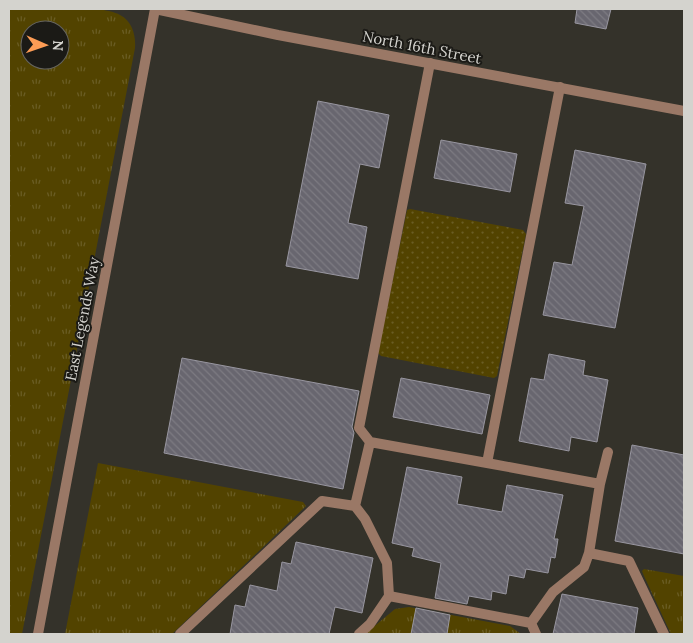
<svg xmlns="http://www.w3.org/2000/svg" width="693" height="643" font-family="Lora,serif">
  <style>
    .grass { fill: url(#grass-dots) }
    .park { fill: url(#park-tufts); fill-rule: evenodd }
    .building { fill: url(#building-back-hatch); stroke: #9896a0 }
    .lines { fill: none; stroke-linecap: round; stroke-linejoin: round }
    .pedestrian { stroke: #9a7866; stroke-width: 10 }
    .minor { stroke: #9a7866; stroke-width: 10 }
    .tertiary { stroke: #9a7866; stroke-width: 10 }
    .labels { text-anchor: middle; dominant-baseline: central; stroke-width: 4; stroke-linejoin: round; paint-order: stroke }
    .street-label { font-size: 15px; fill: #d4d3ce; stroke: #1b1a16 }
  </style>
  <defs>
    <pattern id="grass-dots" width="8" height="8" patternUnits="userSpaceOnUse" patternTransform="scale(1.25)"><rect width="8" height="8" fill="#524300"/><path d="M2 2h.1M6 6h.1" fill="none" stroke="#6a5d24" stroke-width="1.8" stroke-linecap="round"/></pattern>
    <pattern id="park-tufts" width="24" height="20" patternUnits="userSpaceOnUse" patternTransform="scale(1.25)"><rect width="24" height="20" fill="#524300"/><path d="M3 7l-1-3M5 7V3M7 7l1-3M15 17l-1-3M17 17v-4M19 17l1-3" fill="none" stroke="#6a5d24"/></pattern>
    <pattern id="building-back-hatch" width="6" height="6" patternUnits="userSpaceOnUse" patternTransform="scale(1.25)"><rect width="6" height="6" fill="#68666f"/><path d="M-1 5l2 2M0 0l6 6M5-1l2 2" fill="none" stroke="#7d7b82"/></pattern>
  </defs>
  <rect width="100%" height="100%" fill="#34322a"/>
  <!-- grass -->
  <path class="grass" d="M410,209L523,230L526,234L497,376L494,378L381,356L378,353L407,210Z"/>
  <!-- park -->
  <path class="park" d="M9,9C34,9 100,4 120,15C132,21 136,35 135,48L22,634H9ZM30,30H60V60H30Z
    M98,463L303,502L306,506L172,634H65Z
    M644,569L684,576V634H671L644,576L642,571Z
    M409,607L510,626L521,634H365L395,609Z"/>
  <!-- building -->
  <path class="building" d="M577,9H611L606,29L575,23Z
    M318,101L389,115L379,168L360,164L348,223L367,227L358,279L286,266Z
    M441,140L517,154L510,192L434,178Z
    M575,150L646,164L615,328L543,315L554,262L572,265L584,206L565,203Z
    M549,354L585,361L583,375L608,380L597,442L571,437L569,451L519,441L531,378L544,380Z
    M182,358L359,391L352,427L354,433L343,489L164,453Z
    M401,378L490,395L482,434L393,417Z
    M632,445L684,455V554L615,541Z
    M407,467L462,477L457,504L502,512L507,485L563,495L554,539H558L555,558L551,557L548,573L526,569L524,578L509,575L506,594L492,591L491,600L469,596L467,604L435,598L441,563L412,556L414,548L392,543Z
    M296,542L373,558L362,613L335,607L329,634H230L235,605L245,607L250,585L277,591L282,562L291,564Z
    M562,594L638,608L634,634H553Z
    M416,608L450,615L447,634H411Z"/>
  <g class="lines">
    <!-- pedestrian -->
    <path class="pedestrian" d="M370,442L359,428L430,63
      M487,463L600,484L589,553
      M600,484L608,452
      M355,506L370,442L487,463L560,87
      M531,623L553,592L584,567L589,553L629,561L664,634
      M180,634L322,501L355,506L365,519L387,563L389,596
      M359,634L370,624L389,596L531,623L536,634"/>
    <!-- minor -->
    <path class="minor" d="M155,9L278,35L684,111"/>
    <!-- tertiary -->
    <path class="tertiary" d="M38,634L155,9"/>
  </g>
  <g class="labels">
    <!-- street labels -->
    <g class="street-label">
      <text transform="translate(422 47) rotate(11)">North 16th Street</text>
      <text transform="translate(82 319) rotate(-79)">East Legends Way</text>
    </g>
  </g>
  <!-- border -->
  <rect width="693" height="643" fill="none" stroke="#d4d3ce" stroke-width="20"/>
  <!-- north arrow -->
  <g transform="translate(45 45) rotate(92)"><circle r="24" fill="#1b1a16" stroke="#656460"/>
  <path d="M0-4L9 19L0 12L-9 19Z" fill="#fd9c55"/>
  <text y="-8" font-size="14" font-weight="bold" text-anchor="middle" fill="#d4d3ce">N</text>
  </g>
</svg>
